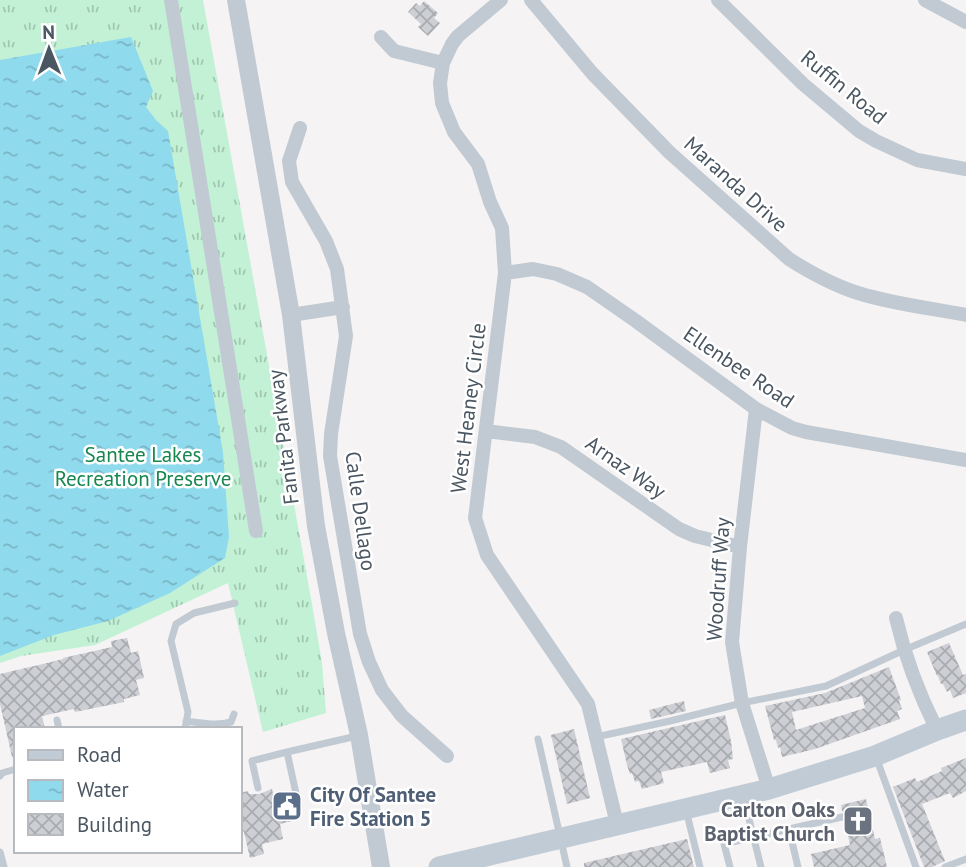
<svg xmlns="http://www.w3.org/2000/svg" width="966" height="867" font-family="'PT Sans',sans-serif">
  <style>
    .grass { fill: url(#grass-tufts) }
    .water { fill: url(#water-ripples) }
    .building { fill: url(#building-cross-hatch); fill-rule: evenodd }
    .lines { fill: none; stroke-linecap: round; stroke-linejoin: round }
    .service { stroke: #c1cad2; stroke-width: 7 }
    .minor { stroke: #c1cad2; stroke-width: 14 }
    .tertiary { stroke: #c1cad2; stroke-width: 18 }
    .secondary { stroke: #c1cbd6; stroke-width: 21 }
    .labels { text-anchor: middle; dominant-baseline: central; stroke-width: 5; stroke-linejoin: round; paint-order: stroke }
    .street-label { font-size: 21px; fill: #4a5661; stroke: #fff }
    .park-label { font-size: 21px; fill: #17864f; stroke: #fff }
    .service-label { font-size: 21px; font-weight: bold; fill: #4e5e75; stroke: #fff; text-anchor: start }
    .worship-label { font-size: 21px; font-weight: bold; fill: #5b616d; stroke: #fff; text-anchor: end }
  </style>
  <defs>
    <pattern id="grass-tufts" width="24" height="20" patternUnits="userSpaceOnUse" patternTransform="scale(1.75)"><rect width="24" height="20" fill="#c3f1d5"/><path d="M3 7l-1-3M5 7V3M7 7l1-3M15 17l-1-3M17 17v-4M19 17l1-3" fill="none" stroke="#a0c6b0"/></pattern>
    <pattern id="water-ripples" width="26" height="14" patternUnits="userSpaceOnUse" patternTransform="scale(1.75)"><rect width="26" height="14" fill="#90daee"/><path d="M2 4q2-2 4 0t4 0M15 11q2-2 4 0t4 0" fill="none" stroke="#78b4c4"/></pattern>
    <pattern id="building-cross-hatch" width="8" height="8" patternUnits="userSpaceOnUse" patternTransform="scale(1.75)"><rect width="8" height="8" fill="#cdcfd5"/><path d="M0 0l8 8M0 8l8-8" fill="none" stroke="#a8abb0"/></pattern>
  </defs>
  <rect width="100%" height="100%" fill="#f5f3f3"/>
  <!-- grass -->
  <path class="grass" d="M0,0H203L312,604L322,663L326,713L263,732L228,583L95,645L21,656L0,663Z"/>
  <!-- water -->
  <path class="water" d="M131,37L153,91L146,107L156,120L168,131L223,452L229,537L225,558L170,593L108,621L54,635L0,656V60Z"/>
  <!-- building -->
  <path class="building" d="M424,1L438,13L434,18L440,23L428,36L418,27L421,24L408,12L416,3L420,6Z
    M127,638L131,653L138,651L144,678L136,680L140,695L124,699V702L75,712L74,709L42,716L45,729H16V756L12,757L0,704V674L47,663L63,659V658L112,647L111,641Z
    M949,643L963,675L966,674V693L953,698L950,690L947,692L943,684H941L938,676H937L927,652Z
    M889,667L901,700L899,701L902,709L897,711L900,719L815,749L782,757L780,747L778,748L776,740H774L765,706L825,693ZM862,696L865,708L796,730L792,712Z
    M684,701L686,711L651,719L649,710Z
    M725,715L731,741L733,759L728,760L730,768L710,773L707,762L661,772L664,783L642,789L639,781L635,782L632,773L630,774L627,765L621,739Z
    M574,729L590,798L567,804L551,735Z
    M966,758V791L953,798L950,793L922,804L945,861L932,867H924L893,787L915,778L917,782L942,771L941,768Z
    M272,789L276,808L295,804L299,819L280,824L283,839L262,844L264,854L250,858L244,832L242,830H240V793L248,791L249,794H259Z
    M866,799L875,839L880,838L887,867H814L811,854L850,845L845,822L848,819V815L842,811L841,805Z
    M687,839L694,867H584V863Z"/>
  <g class="lines">
    <!-- service -->
    <path class="service" d="M57,720L59,729
      M186,721C202,723 216,726 231,722L234,714
      M185,729L188,712L171,641L176,624L194,613L235,603
      M596,737L670,721L742,703L826,686L904,650L966,624
      M538,739L567,867
      M876,757L916,867
      M0,776L2,773L16,769
      M258,788L252,761L287,752
      M297,798L287,752L357,736
      M744,799L761,867
      M686,810L700,867
      M789,829L842,817
      M0,852L4,867
      M730,867L724,844L789,829L798,867
      M945,867L966,859"/>
    <!-- minor -->
    <path class="minor" d="M171,0L256,531
      M501,0L458,36L452,44L443,63L440,83L442,103L454,132L478,164L490,202L502,228L505,273L475,518L487,555L588,704L617,824
      M531,0L592,73L669,152L789,259C811,273 833,285 858,293C893,304 930,308 966,315
      M718,0L803,84L859,131L876,141L917,160L966,169
      M925,0L966,22
      M381,37L394,51L443,63
      M300,128L289,161L292,182L326,241L337,269L346,336L331,434L330,456L360,634L369,662L382,690L402,716L447,756
      M505,273L533,269L557,274L587,287L636,321L756,409L792,428L806,432L966,460
      M291,315L343,307
      M756,409L740,547L732,642L742,703L769,789
      M486,431L535,437L561,447L679,529L695,536L740,547
      M896,618C905,657 919,694 937,730"/>
    <!-- tertiary -->
    <path class="tertiary" d="M236,0L291,315L316,526L336,633L359,735L381,867"/>
    <!-- secondary -->
    <path class="secondary" d="M439,867L769,789L875,756L937,730L966,720"/>
  </g>
  <!-- icons -->
  <defs>
    <g id="civic-square" transform="scale(1.575)"><rect x="-9" y="-9" width="18" height="18" rx="4" fill="#5c6f8a" stroke="#fff"/><path d="M-.6-6.5H3V-4.5H.6V-3L4-1V1h2V6H-6V1h2V-1L-.6-3ZM-1.2 2.5V6h2.4V2.5Z" fill="#fff"/></g>
    <g id="church-square" transform="scale(1.575)"><rect x="-9" y="-9" width="18" height="18" rx="4" fill="#6b7280" stroke="#fff"/><path d="M-1.2-6h2.4v3.5h3.3v2.4h-3.3V6h-2.4V-.1h-3.3v-2.4h3.3Z" fill="#fff"/></g>
  </defs>
  <g fill-rule="evenodd">
    <use href="#civic-square" x="287" y="806"/>
    <use href="#church-square" x="858" y="821"/>
  </g>
  <g class="labels">
    <!-- street labels -->
    <g class="street-label">
      <text transform="translate(844 87) rotate(39)">Ruffin Road</text>
      <text transform="translate(736 184) rotate(42)">Maranda Drive</text>
      <text transform="translate(739 367) rotate(34)">Ellenbee Road</text>
      <text transform="translate(468 408) rotate(-83)">West Heaney Circle</text>
      <text transform="translate(283 437) rotate(-97)">Fanita Parkway</text>
      <text transform="translate(626 467) rotate(35)">Arnaz Way</text>
      <text transform="translate(361 511) rotate(82)">Calle Dellago</text>
      <text transform="translate(718 579) rotate(-86)">Woodruff Way</text>
    </g>
    <!-- park labels -->
    <g class="park-label">
      <text x="143" y="454">Santee Lakes<tspan x="143" dy="24">Recreation Preserve</tspan></text>
    </g>
    <!-- service labels -->
    <g class="service-label">
      <text x="310" y="794">City Of Santee<tspan x="310" dy="24">Fire Station 5</tspan></text>
    </g>
    <!-- worship labels -->
    <g class="worship-label">
      <text x="835" y="809">Carlton Oaks<tspan x="835" dy="24">Baptist Church</tspan></text>
    </g>
  </g>
  <!-- legend -->
  <rect x="14" y="727" width="228" height="126" fill="#ffffff" stroke="#b7bbc0" stroke-width="2"/>
  <rect x="28" y="750" width="35" height="10" fill="#c1cbd6" stroke="#b7bbc0" stroke-width="2"/>
  <text x="77" y="762" font-size="21" fill="#4a5661">Road</text>
  <rect x="28" y="780" width="35" height="21" fill="url(#water-ripples)" stroke="#b7bbc0" stroke-width="2"/>
  <text x="77" y="797" font-size="21" fill="#4a5661">Water</text>
  <rect x="28" y="814" width="35" height="21" fill="url(#building-cross-hatch)" stroke="#b7bbc0" stroke-width="2"/>
  <text x="77" y="832" font-size="21" fill="#4a5661">Building</text>
  <!-- north arrow -->
  <g transform="translate(49 49) rotate(359)" stroke="#ffffff" stroke-width="5" paint-order="stroke">
  <path d="M0-5L12 26L0 18L-12 26Z" fill="#4a5661"/>
  <text y="-10" font-size="19" font-weight="bold" text-anchor="middle" fill="#4a5661">N</text>
  </g>
</svg>
